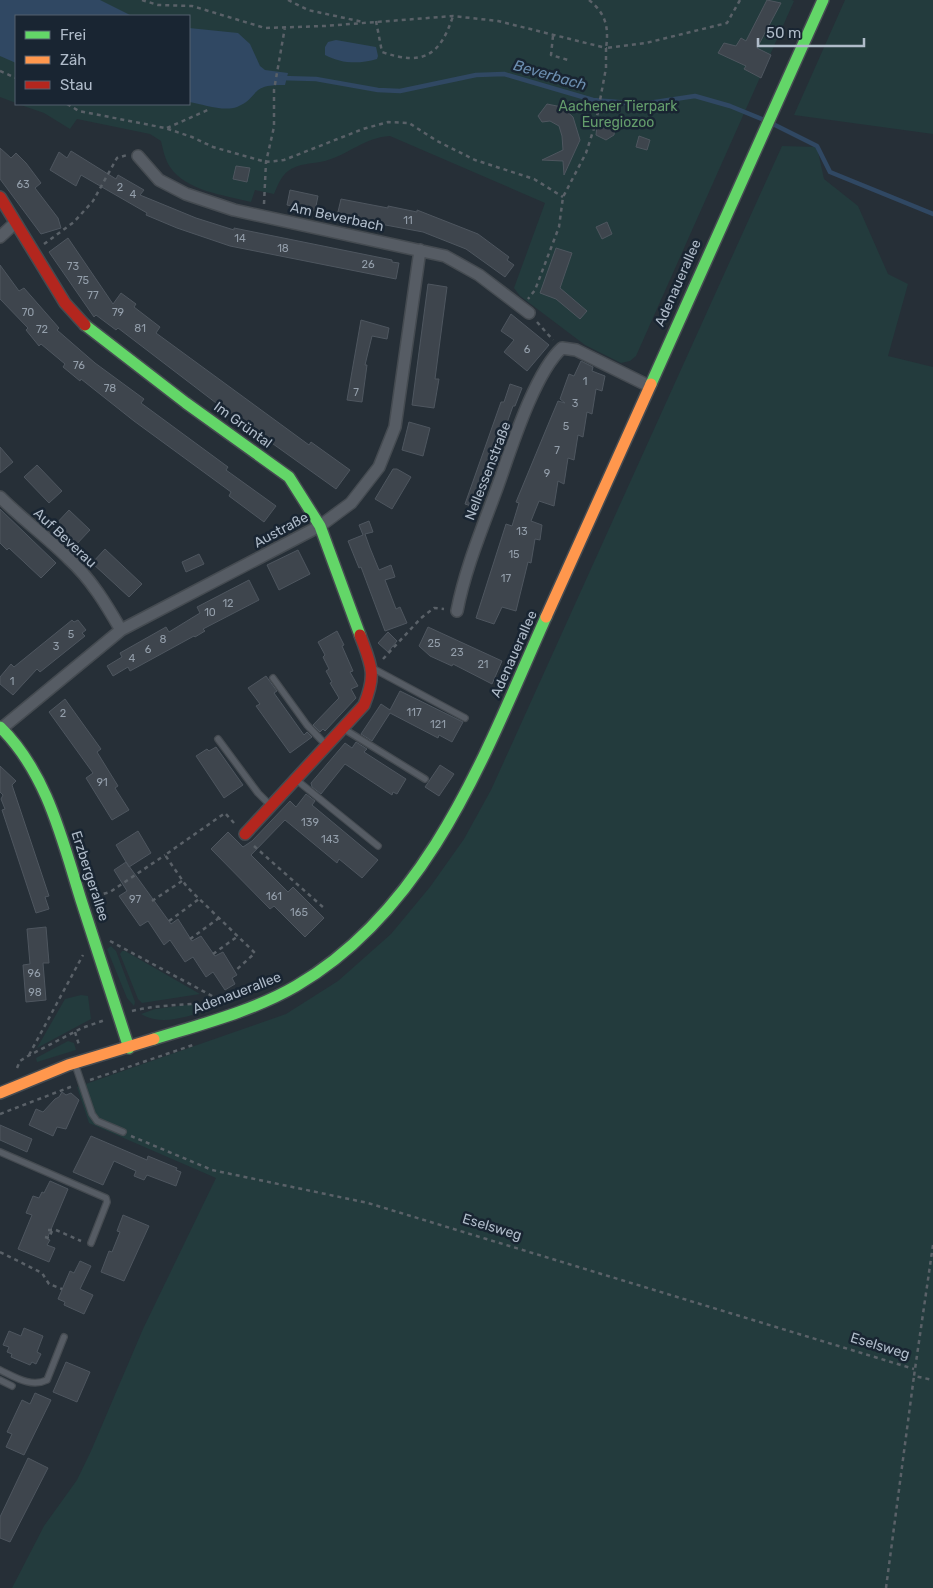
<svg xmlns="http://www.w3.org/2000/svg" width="933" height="1588" font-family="Rubik,sans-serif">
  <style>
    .green { fill: #233b3d }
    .water { fill: #304863 }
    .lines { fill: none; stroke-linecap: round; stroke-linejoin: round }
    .stream { stroke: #304863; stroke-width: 4.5 }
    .building { fill: #3e454d; stroke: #4e565f }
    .lane-casing { stroke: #454b51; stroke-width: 8 }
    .street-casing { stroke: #454b51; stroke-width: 14 }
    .fast-casing { stroke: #454b51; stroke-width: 14 }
    .slow-casing { stroke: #454b51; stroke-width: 14 }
    .jam-casing { stroke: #454b51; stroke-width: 14 }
    .path { stroke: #5a6168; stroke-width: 2.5; stroke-dasharray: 4 4; stroke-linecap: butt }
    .lane { stroke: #565c64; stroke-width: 5.5 }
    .street { stroke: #565c64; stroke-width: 11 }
    .fast { stroke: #63d668; stroke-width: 11 }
    .slow { stroke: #ff974d; stroke-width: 11 }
    .jam { stroke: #b3261e; stroke-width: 11 }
    .labels { text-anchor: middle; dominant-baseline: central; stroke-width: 5; stroke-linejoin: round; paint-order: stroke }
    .number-label { font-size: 11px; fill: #939eaa }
    .park-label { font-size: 14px; fill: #649d6c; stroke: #192532 }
    .street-label { font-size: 14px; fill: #afbbc9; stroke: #192532 }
    .water-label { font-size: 15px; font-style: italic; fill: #6c8eb0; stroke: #192532 }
  </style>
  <rect width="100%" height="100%" fill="#262f37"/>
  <!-- green -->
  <path class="green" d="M0,0H792L794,1L636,356L630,361L621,363L585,345L520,296L514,288L545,203L390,136C363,138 350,154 325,161C312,164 299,163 288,171C281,176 277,187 274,194L255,190L251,202C224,195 186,191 170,167C165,160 163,149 161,141L150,134L77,119L70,129L44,113L18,104H189V16H16V103L0,97Z
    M845,0H933V134L794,115Z
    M782,146L817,147L824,179L858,206L888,274L908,284L888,356L933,367V1588H12L44,1526L77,1480L91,1451L143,1329L216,1178L89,1123L77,1087L286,1014L338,981L391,934L430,887L464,839L491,790Z
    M111,946L116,951L135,1002L134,1006L127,998L107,949Z
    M122,951H125L200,994L142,1003L138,999L120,954Z
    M81,995L88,996L91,1019L37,1048L65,999Z
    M227,1000L229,1002L223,1005C198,1012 165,1029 141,1014L155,1009Z
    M68,1041L74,1043L76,1050L37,1062L36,1058Z"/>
  <!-- water -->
  <path class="water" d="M0,0H100L132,16H16V63L0,56Z
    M189,28L238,33L250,44L260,66L265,70L288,73L285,85C248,84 261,97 237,107C223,112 203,104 189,102Z
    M336,40L376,47L378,56L377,59C359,64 342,64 325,55V47L328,42Z"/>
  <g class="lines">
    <!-- stream -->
    <path class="stream" d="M281,78L316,79L378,90L400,91L476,75L504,74L593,100L642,104L695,96L730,106L764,120
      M773,124L817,146L830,172L933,214"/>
  </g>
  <!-- building -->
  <path class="building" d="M767,0L781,3L757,48L771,55L761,78L744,69L746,66L718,53L724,43L736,46L741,38L746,41Z
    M547,104L562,107L573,117L580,140L564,175L563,161L542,160L563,150L562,136L559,126L550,121L542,122L538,116Z
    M606,120L615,126L614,135L606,140L596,135L597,125Z
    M639,136L650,140L647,150L636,147Z
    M0,148L11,158L16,153L26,163L41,183L35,188L58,218L61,228L41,234L0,179Z
    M71,151L116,179L118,175L144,190L140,195L196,218L234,230V228L392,260V262L399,263L396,279L230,246L177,228L146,215L147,213L81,175L76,186L50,170L59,152L67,158Z
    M236,166L250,168L247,182L233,179Z
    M290,190L318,196L315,211L287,205Z
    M341,199L388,208V206L417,212V210L478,234L509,257L507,260L514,265L505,277L466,249L423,232L337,216Z
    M607,222L612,234L602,239L596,227Z
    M68,238L113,304L121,293L136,304L134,307L160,327L156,333L309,445L311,442L350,470L336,489L220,406L118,328L116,330L96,315L94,317L49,252Z
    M556,248L572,253L560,288L587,311L580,319L556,299L540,293Z
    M0,265L19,291L24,288L59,328L57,330L95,363L144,399L141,403L228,467L226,470L276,506L264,522L229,496L231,492L134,421L81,379L80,381L63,367L65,364L41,344L39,346L26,330L28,328L0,299Z
    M428,284L447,287L435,379H439L434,408L412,405Z
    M511,314L549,345L527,371L504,352L514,340L501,331Z
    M361,320L389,328L387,339L372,336L365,365H367L362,402L347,400Z
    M581,361L593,367L592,371L605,376L602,391L596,389L592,414L587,412L583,437L578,435L574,460L568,458L564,484L558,481L554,506L539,501L531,521L542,525L540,540L535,539L531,563L528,562L516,611L502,607L494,624L476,618L506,524L512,526L519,503L516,502L550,420L558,401L565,403L560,399L569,374L574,376Z
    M510,384L522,388L515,406H513L477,508L465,504L501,402H504Z
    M409,422L430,428L423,456L402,450Z
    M0,447L13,462L0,473Z
    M37,465L62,491L49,503L24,477Z
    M393,469H397L411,477L392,509L375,499Z
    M0,509L56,563L41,578L9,548L7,550L0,543Z
    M69,510L90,530L74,547L53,527Z
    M369,521L373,532L365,534L370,548L379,570L391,565L395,577L385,580L396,609L400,607L407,623L385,631L361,567L359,568L348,541L363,535L359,525Z
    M105,549L142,584L129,597L92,563Z
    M298,550L310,574L279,590L267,565Z
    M199,554L204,564L186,572L182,562Z
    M249,580L259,600L203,629L205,631L195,637L194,636L130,671L128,667L113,676L107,666L122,657L120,653L166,627L169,632L200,613L197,607Z
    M72,620L74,622L78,620L86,630L82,633L85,636L40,672L37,669L13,695L0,684V677L11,664L14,667Z
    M428,627L502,661L492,684L453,664L452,666L430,656L419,646Z
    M337,631L344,645L342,646L353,671L350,672L358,686L351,689L356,698L325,731L323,729L320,732L313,725L339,698L330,683L332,682L326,671L329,669L323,657L325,655L318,642Z
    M388,632L397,641L388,652L378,643Z
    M266,676L277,691L274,693L304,735L307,732L312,737L290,753L256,706L260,704L248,688Z
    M400,691L463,722L452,742L439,735L438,738L390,713L372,741L361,734L381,704L390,710Z
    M65,699L101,749L97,752L118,786L115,788L129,810L112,820L86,778L93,773L49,712Z
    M356,742L367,749L364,752L406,779L397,794L393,792L392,795L345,764L321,794L312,787L311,783L345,743L352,748Z
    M216,747L243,785L224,798L196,756L207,749L209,751Z
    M440,765L454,774L439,796L425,787Z
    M0,766L16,781L12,785L49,896L45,897L49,909L36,913L2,810L5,809L1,799L3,795L0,792Z
    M306,794L315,801L312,805L378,860L362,878L339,859L337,863L285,820L251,855L288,892L293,887L324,918L305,937L274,906L270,909L211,849L228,832L243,847L252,841L290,801L296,807Z
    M138,831L151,853L129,867L116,845Z
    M126,862L171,924L178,919L192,941L201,936L215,956L223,952L237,975L232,978L235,984L225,990L213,972L206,977L193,957L185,962L170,940L164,945L148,921L140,926L119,896L127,891L114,870Z
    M46,927L49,963H43L46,1000L26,1002L23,965L30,964L27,929Z
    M62,1092L66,1095L71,1093L79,1100L66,1129L57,1127L53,1136L29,1125L36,1109L43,1112L55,1099L59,1097Z
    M0,1125L32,1139L27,1152L0,1140Z
    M91,1136L147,1160L148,1156L177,1168L176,1170L181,1172L176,1186L147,1175L144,1180L134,1176L136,1171L114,1161L103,1185L73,1172Z
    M50,1181L68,1189L47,1239L50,1240L47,1245L55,1248L49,1262L18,1249L32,1215L26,1213L33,1196L39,1198L42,1192L44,1193Z
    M123,1215L149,1226L124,1281L101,1272L109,1251L112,1252L120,1232L117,1231Z
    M80,1261L91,1266L80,1289L93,1295L84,1314L64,1305L65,1302L58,1299L70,1271L74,1273Z
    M24,1328L43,1336L37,1352L41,1354L36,1364L32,1362L30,1365L11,1357L12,1354L7,1352L9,1347L3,1345L9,1331L21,1336Z
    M66,1362L90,1372L77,1402L53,1392Z
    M35,1393L51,1400L24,1455L6,1447L12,1434L7,1432L22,1400L30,1404Z
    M28,1458L48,1468L10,1542L0,1538V1517Z"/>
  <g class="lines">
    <!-- lane casing -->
    <g class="lane-casing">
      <path id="lane" d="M374,669L465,718
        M273,678L307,725L326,745
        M344,729L425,779
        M218,739L258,793L270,805
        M299,782L378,846
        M76,1067L92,1114L97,1121L123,1132
        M0,1152L106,1198L107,1202L91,1243
        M0,1370C15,1377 31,1388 47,1380L64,1337
        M0,1380L12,1386"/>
    </g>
    <!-- street casing -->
    <g class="street-casing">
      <path id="street" d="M138,156L159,180L186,194L234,210L445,256L479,275L529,313
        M0,237L15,223
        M0,497C22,519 47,537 69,559C91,579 106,604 121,630
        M457,611C465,569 482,529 497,488C510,452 534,373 562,348L576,350L649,386
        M2,728L121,630L320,526L351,503L379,467L395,427L420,250"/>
    </g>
    <!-- fast casing -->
    <g class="fast-casing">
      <path id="fast" d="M85,325L186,403L289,477L320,526L360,635
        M651,384L823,0
        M0,727C47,773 62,839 81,900C97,949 113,999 129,1048
        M154,1039C202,1024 253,1011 296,986C430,908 486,751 546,617"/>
    </g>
    <!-- slow casing -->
    <g class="slow-casing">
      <path id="slow" d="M546,617L651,384
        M0,1093L68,1065L154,1039"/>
    </g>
    <!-- jam casing -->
    <g class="jam-casing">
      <path id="jam" d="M0,197L65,303L85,325
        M245,834L364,705C377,673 371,665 360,635"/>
    </g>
    <!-- path -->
    <path class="path" d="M142,0L158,5L192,6L265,28L325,26L453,16L498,21L606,48V68L596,122L586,153L563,197L559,227L535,290L528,299
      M288,0L308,10L363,22
      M589,0C606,14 609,27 606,48L646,43L727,23L740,0
      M376,21L382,52C423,66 440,56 453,16
      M553,36L551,55L568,60
      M0,71L16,78
      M67,104L79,111L165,128L192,137L213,147L266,162L284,160L363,129L388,122L409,123L437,141L475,160L534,179L563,197
      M167,128L210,109
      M264,204L266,162L274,127V90L285,27
      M44,244L74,222L93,201L117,158L127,155
      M537,322L553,340
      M383,659L421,618L434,608L444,609
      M234,823L225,813L165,855L187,887L255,953L235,971
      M254,846L324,908
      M96,896L110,892L165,855
      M152,901L182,881
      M169,921L199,899
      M190,939L219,918
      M110,941L214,997
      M213,954L238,936
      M132,1011C160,1004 186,1006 215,1001
      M75,1032L79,1045
      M29,1055L83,955
      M17,1068L20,1061L28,1056L82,1028L105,1020
      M90,1080L196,1044
      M0,1114L73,1086
      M131,1136L212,1170L368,1203L914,1369
      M48,1230H56L81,1241
      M45,1237L49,1238L52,1231
      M933,1245L914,1376L933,1380
      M0,1252L42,1273L49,1284L62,1289
      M886,1588L914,1376"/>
    <!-- lane -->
    <use href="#lane" class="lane"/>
    <!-- street -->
    <use href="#street" class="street"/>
    <!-- fast -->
    <use href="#fast" class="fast"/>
    <!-- slow -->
    <use href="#slow" class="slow"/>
    <!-- jam -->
    <use href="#jam" class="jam"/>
  </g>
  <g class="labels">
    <!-- number labels -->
    <g class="number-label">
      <text x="23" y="184">63</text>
      <text x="120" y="187">2</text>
      <text x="133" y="194">4</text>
      <text x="408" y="220">11</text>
      <text x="240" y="238">14</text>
      <text x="283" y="248">18</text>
      <text x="368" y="264">26</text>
      <text x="73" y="266">73</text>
      <text x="83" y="280">75</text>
      <text x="93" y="295">77</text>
      <text x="28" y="312">70</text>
      <text x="118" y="312">79</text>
      <text x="140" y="328">81</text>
      <text x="42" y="329">72</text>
      <text x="527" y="349">6</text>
      <text x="79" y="365">76</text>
      <text x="585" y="381">1</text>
      <text x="110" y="388">78</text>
      <text x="356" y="392">7</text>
      <text x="575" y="403">3</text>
      <text x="566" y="426">5</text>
      <text x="557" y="450">7</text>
      <text x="547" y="473">9</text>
      <text x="522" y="531">13</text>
      <text x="514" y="554">15</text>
      <text x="506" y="578">17</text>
      <text x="228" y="603">12</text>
      <text x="210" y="612">10</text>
      <text x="71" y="634">5</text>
      <text x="163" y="639">8</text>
      <text x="434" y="643">25</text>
      <text x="56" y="646">3</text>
      <text x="148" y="649">6</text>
      <text x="457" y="652">23</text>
      <text x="132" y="658">4</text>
      <text x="483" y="664">21</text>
      <text x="12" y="681">1</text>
      <text x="414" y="712">117</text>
      <text x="63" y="713">2</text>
      <text x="438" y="724">121</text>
      <text x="102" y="782">91</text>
      <text x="310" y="822">139</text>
      <text x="330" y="839">143</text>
      <text x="274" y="896">161</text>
      <text x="135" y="899">97</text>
      <text x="299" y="912">165</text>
      <text x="34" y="973">96</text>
      <text x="35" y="992">98</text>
    </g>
    <!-- park labels -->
    <g class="park-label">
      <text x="618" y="106">Aachener Tierpark<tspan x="618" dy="16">Euregiozoo</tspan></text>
    </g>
    <!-- street labels -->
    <g class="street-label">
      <text transform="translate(337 217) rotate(12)">Am Beverbach</text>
      <text transform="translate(678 283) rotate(-66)">Adenauerallee</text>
      <text transform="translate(243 425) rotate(36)">Im Grüntal</text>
      <text transform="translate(488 471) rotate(-69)">Nellessenstraße</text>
      <text transform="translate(281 530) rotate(-28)">Austraße</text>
      <text transform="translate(65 538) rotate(43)">Auf Beverau</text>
      <text transform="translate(514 654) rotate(-66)">Adenauerallee</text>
      <text transform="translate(90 876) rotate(72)">Erzbergerallee</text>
      <text transform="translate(237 993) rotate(-21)">Adenauerallee</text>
      <text transform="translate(492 1227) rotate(17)">Eselsweg</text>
      <text transform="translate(880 1346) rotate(17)">Eselsweg</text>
    </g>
    <!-- water labels -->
    <g class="water-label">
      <text transform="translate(550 75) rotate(16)">Beverbach</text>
    </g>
  </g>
  <!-- legend -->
  <rect x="15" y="15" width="175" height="90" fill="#192532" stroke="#55616e"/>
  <rect x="25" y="31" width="25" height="8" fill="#63d668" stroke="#55616e"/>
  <text x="60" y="40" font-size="15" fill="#afbbc9">Frei</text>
  <rect x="25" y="56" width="25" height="8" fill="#ff974d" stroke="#55616e"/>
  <text x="60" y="65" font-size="15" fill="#afbbc9">Zäh</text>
  <rect x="25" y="81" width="25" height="8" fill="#b3261e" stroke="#55616e"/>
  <text x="60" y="90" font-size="15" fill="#afbbc9">Stau</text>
  <!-- scale -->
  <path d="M758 38v8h106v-8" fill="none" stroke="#afbbc9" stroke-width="2.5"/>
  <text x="766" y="38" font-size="15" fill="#afbbc9" stroke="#192532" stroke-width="4" paint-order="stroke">50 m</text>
</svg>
